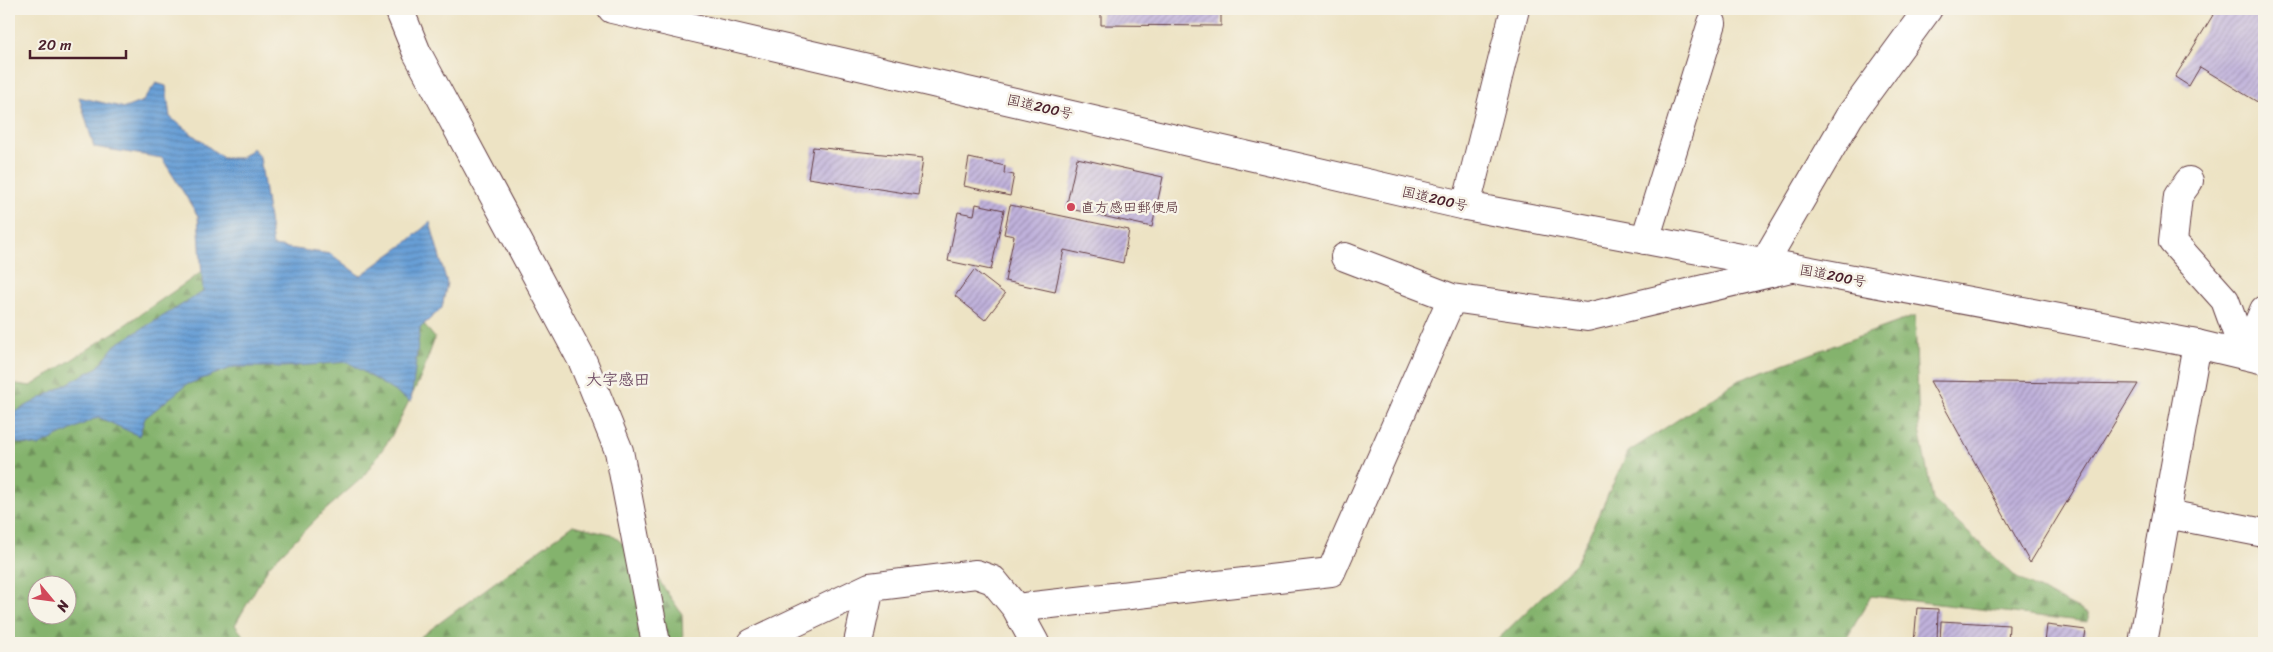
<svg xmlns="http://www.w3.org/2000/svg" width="2273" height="652" font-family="Sriracha,'Klee One',sans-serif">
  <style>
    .forest { fill: url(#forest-firs); stroke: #67694c; fill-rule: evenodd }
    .water { fill: url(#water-rules); stroke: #595f80 }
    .building { fill: url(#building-hatch) }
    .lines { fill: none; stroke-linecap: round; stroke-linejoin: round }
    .minor-casing { stroke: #623c42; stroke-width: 30 }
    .highway-casing { stroke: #623c42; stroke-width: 30 }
    .minor { stroke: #fff; stroke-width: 28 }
    .highway { stroke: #fff; stroke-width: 28 }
    .poi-dot { fill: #d1495b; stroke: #f7f3e8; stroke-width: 2 }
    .labels { text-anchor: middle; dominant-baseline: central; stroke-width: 5; stroke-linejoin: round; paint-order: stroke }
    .street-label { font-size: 14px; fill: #4a1f2b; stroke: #f7f3e8 }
    .poi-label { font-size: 14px; fill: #4a1f2b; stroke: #f7f3e8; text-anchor: start }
    .quarter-label { font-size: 16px; font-weight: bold; fill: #735269; stroke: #f7f3e8 }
  </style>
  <defs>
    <pattern id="forest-firs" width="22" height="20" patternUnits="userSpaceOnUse" patternTransform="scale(1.25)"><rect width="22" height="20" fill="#84b36d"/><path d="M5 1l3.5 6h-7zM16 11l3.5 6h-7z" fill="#6e915a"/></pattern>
    <pattern id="water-rules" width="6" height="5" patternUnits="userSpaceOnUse" patternTransform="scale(1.25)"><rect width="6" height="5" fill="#689fd6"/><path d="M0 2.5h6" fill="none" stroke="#5881ae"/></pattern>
    <pattern id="building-hatch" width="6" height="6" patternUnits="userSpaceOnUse" patternTransform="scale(1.25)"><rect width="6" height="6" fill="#c0b2dc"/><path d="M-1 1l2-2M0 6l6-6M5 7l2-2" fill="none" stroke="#9e90b3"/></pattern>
  </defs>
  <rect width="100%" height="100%" fill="#f7f3e8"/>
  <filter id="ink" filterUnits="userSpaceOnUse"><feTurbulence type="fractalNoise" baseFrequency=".02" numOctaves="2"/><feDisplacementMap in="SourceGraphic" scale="10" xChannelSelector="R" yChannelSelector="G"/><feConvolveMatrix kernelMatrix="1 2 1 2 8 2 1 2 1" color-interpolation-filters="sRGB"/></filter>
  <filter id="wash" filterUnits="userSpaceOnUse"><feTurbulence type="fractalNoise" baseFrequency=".0096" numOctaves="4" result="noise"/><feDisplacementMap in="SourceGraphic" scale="20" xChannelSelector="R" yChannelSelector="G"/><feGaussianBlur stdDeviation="1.12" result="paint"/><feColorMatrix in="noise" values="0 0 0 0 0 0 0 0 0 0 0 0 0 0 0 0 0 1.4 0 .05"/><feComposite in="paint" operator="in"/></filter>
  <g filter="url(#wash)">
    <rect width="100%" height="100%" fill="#ede3c4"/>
    <!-- forest -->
    <path class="forest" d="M222,258L316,260L373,280L402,297L435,338L421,377L391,437L363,477L321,514L269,566L235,625L249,643H9V383L31,386L113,333ZM38,584H68V614H38Z
      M1915,316L1919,429L1933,500L2017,578L2088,614V622L1871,596L1844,643H1693L1676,636L1670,643H1494L1576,563L1628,452L1739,380Z
      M573,525L611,534L647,563L682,614L683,643H412Z"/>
    <!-- water -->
    <path class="water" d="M156,83L166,86L170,117L223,158H241L253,148L260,157L273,246L331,254L360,276L407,242L430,222L447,283L442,308L420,328L411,402L348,362L284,367H234L186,385L145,418L139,436L98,417L38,446L9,442L15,412L98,367L115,345L203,292L198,216L162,158L94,147L79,97L125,108L143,101Z"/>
    <g id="blocks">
      <!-- building -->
      <path class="building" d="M1101,9H1221V26L1101,25Z
        M2204,9H2264V106L2200,67L2189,86L2175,77L2213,15Z
        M813,147L923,158L918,195L808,178Z
        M969,158L1005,166L1004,173L1014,175L1010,196L964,186Z
        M1077,158L1163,177L1152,227L1066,208Z
        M976,204L1004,210L991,270L948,261L958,212L974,215Z
        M1010,205L1129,230L1123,263L1064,250L1055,292L1005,281L1014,236L1004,234Z
        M974,270L1005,294L985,320L955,296Z
        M1930,381L2138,384L2030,563Z
        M1917,608L1938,609L1937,643H1914Z
        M1941,621L2009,625L2008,643H1940Z
        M2047,625L2086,630L2084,643H2045Z"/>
    </g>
  </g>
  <g filter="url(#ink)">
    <use href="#blocks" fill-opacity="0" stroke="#623c42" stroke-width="1"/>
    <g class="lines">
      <!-- minor casing -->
      <g class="minor-casing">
        <path id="minor" d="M399,9L417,53L583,362L619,451L656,643
          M2189,181L2178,196L2173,242L2225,300L2245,355
          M1466,206L1515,9
          M1645,240L1712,23
          M1345,257L1452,298L1587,317L1791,268
          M1764,263L1849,117L1928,9
          M2245,355L2264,310
          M2167,514L2264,533
          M1016,608L1331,572L1452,298
          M752,643L870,587L976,574L993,580L1016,608L1035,643
          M858,643L870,587
          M2143,643L2197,344"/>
      </g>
      <!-- highway casing -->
      <g class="highway-casing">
        <path id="highway" d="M612,9L1466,206L2197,344L2264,360"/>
      </g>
      <!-- minor -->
      <use href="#minor" class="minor"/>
      <!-- highway -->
      <use href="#highway" class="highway"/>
    </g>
  </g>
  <!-- markers -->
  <circle class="poi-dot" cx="1071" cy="207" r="5"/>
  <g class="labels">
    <!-- street labels -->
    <g class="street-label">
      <text transform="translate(1040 107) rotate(13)">国道200号</text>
      <text transform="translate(1435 199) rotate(13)">国道200号</text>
      <text transform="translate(1833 276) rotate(11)">国道200号</text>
    </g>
    <!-- poi labels -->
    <g class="poi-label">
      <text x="1081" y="207">直方感田郵便局</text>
    </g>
    <!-- quarter labels -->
    <g class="quarter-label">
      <text x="618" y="379">大字感田</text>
    </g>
  </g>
  <!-- margin -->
  <rect width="2273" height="652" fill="none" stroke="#f7f3e8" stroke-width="30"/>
  <!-- north arrow -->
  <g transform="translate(52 600) rotate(119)"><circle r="24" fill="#f7f3e8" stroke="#b29e9c"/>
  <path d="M0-4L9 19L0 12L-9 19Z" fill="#d1495b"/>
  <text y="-8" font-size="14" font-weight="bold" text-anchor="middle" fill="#4a1f2b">N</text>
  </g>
  <!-- scale -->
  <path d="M30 50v8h96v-8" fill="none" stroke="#4a1f2b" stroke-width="2.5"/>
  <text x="38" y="50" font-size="15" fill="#4a1f2b" stroke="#f7f3e8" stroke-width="4" paint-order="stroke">20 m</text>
</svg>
